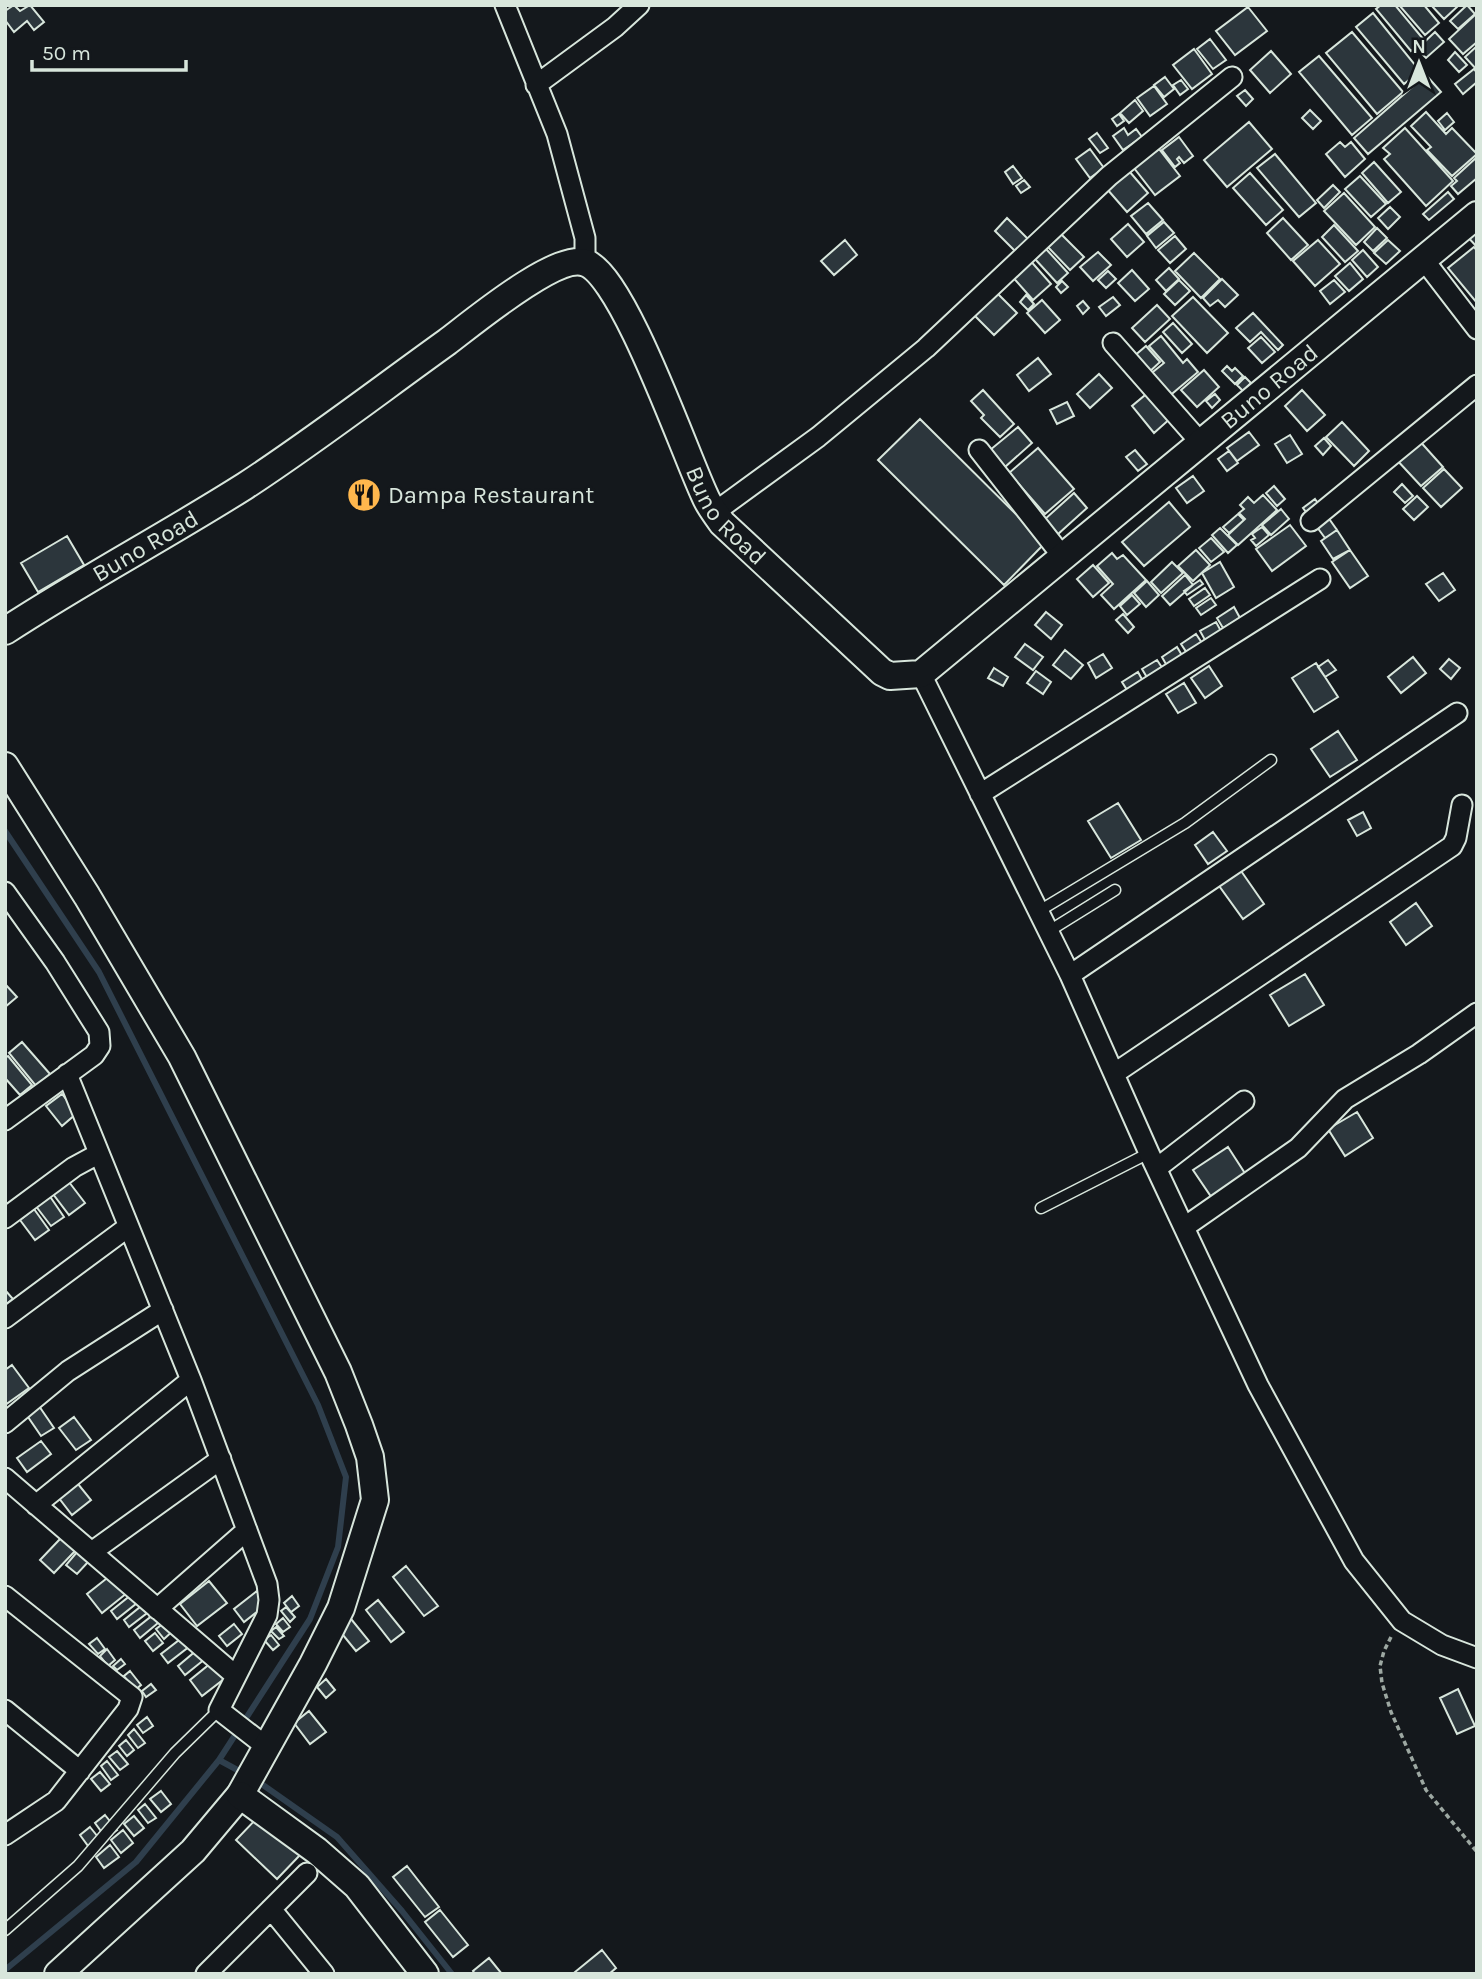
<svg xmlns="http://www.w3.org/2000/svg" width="1482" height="1979" font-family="Karla,sans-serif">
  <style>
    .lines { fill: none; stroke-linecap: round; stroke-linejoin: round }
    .stream { stroke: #2f3f4d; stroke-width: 6 }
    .building { fill: #2c363c; stroke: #d8e6dc; stroke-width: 2 }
    .lane-casing { stroke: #d8e6dc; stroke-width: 13 }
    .street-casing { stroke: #d8e6dc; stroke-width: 23 }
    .secondary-casing { stroke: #d8e6dc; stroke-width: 30 }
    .path { stroke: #9da8a2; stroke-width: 3.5; stroke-dasharray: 5 3.5; stroke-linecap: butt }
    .lane { stroke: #14181c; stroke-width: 10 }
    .street { stroke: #14181c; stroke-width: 19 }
    .secondary { stroke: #14181c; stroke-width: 26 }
    .labels { text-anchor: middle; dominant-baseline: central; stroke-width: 5; stroke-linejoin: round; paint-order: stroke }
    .street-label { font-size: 24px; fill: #d8e6dc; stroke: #14181c }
    .poi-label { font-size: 24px; fill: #d8e6dc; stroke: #14181c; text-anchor: start }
  </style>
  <rect width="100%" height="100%" fill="#14181c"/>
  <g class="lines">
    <!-- stream -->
    <path class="stream" d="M5,831L99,972L318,1405L346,1477L338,1547L310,1619L219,1760L136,1862L5,1970
      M219,1760L243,1773
      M263,1785L337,1837L402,1911L452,1974"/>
  </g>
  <!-- building -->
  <path class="building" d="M14,5L20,11L30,5L44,22L34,30L27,21L14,32L5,20V11Z
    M1381,5H1395L1424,40L1411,51L1376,9Z
    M1399,5H1424L1439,23L1425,35Z
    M1431,5H1457L1458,6L1444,19Z
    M1467,5L1475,14L1458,29L1450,21Z
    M1248,7L1267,31L1235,55L1216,31Z
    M1373,13L1420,71L1404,84L1356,27Z
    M1477,13V42L1463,54L1449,39Z
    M1352,32L1403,92L1377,114L1326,53Z
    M1435,32L1444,42L1426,58L1417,49Z
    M1210,39L1226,60L1213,69L1197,49Z
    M1477,46V70L1465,57Z
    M1194,49L1212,74L1192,89L1173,65Z
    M1271,51L1291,74L1270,93L1250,70Z
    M1455,52L1467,65L1459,72L1448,60Z
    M1319,56L1372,118L1352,135L1299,72Z
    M1474,69L1477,73V82L1463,94L1455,84Z
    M1426,75L1441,92L1368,154L1354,138Z
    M1165,77L1174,89L1164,97L1154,85Z
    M1181,80L1188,89L1180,95L1173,85Z
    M1154,86L1167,104L1150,116L1137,98Z
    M1245,90L1253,99L1246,106L1237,96Z
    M1135,100L1143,111L1129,123L1120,113Z
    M1310,110L1321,121L1313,129L1302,118Z
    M1426,112L1446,134L1452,128L1477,154L1452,176L1427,150L1431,147L1411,126Z
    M1447,113L1454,122L1445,130L1438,121Z
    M1119,114L1124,121L1117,126L1112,119Z
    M1249,122L1272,149L1227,187L1204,160Z
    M1124,128L1128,135L1136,129L1142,137L1123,150L1113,136Z
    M1405,128L1453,181L1426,206L1384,159L1390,154L1383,148Z
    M1097,133L1108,148L1100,153L1089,139Z
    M1179,137L1193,156L1184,163L1179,157L1177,159L1180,163L1175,167L1162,150Z
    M1340,142L1345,147L1351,142L1365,159L1345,177L1326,154Z
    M1090,149L1104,168L1090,178L1076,159Z
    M1159,149L1180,176L1155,195L1134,168Z
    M1275,154L1316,203L1299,217L1257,168Z
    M1477,157V178L1458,194L1451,186L1457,181L1454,178Z
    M1374,162L1401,192L1388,203L1362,173Z
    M1013,166L1022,178L1013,184L1005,172Z
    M1129,171L1148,193L1127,212L1107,189Z
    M1250,173L1283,210L1266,225L1233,188Z
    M1360,176L1386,204L1371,217L1345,189Z
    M1024,180L1030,187L1021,193L1016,186Z
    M1333,185L1340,192L1324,208L1317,200Z
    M1448,192L1454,199L1429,220L1423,214Z
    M1344,193L1375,227L1356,245L1324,211Z
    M1148,203L1163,220L1146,234L1131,216Z
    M1390,207L1400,217L1388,229L1378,218Z
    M1007,218L1028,239L1016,252L995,231Z
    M1283,218L1308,245L1291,260L1267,233Z
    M1164,222L1174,233L1156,248L1147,236Z
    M1477,222V247L1464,233Z
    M1128,224L1144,242L1127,257L1111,239Z
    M1334,225L1358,251L1345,262L1322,237Z
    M1377,228L1387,238L1373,251L1364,242Z
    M1060,233L1084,257L1070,270L1047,246Z
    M1175,236L1186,249L1170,263L1158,250Z
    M845,240L857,255L834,275L821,261Z
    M1318,240L1340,264L1315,286L1293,261Z
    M1388,240L1400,251L1386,264L1374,253Z
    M1474,247L1477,251V303L1448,268Z
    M1046,249L1068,273L1057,283L1035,259Z
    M1363,250L1378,267L1367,277L1352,260Z
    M1098,252L1111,265L1093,281L1080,267Z
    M1194,253L1220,279L1201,298L1175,271Z
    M1028,258L1051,284L1033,300L1010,274Z
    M1350,263L1363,279L1349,291L1335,276Z
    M1169,268L1179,279L1166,291L1156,280Z
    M1132,270L1149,289L1135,301L1118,283Z
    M1108,271L1116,279L1106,288L1098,280Z
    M1222,279L1238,295L1225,307L1218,300L1210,306L1203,298Z
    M1179,280L1190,291L1175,305L1164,294Z
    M1334,280L1345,292L1330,304L1320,291Z
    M1062,281L1068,287L1061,293L1056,287Z
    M993,289L1017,313L994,335L971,312Z
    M1026,295L1034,304L1028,310L1020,302Z
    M1113,297L1120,305L1106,316L1099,307Z
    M1193,297L1228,333L1207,353L1172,316Z
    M1042,300L1060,320L1045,333L1027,313Z
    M1083,301L1089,308L1083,314L1077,306Z
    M1157,305L1170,319L1145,342L1132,328Z
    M1253,313L1283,345L1278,350L1261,332L1250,342L1236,328Z
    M1173,323L1192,344L1182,353L1163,332Z
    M1161,336L1183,363L1187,359L1198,372L1167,398L1148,376L1164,363L1149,346Z
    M1261,337L1275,352L1262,363L1248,348Z
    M1146,346L1160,362L1148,373L1133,357Z
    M1038,358L1051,374L1029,391L1017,375Z
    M1227,366L1232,371L1235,368L1243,376L1235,384L1222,371Z
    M1204,370L1219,387L1197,407L1181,390Z
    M1099,374L1112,388L1090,408L1077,394Z
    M1245,377L1251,383L1243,391L1237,385Z
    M983,390L1014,424L1000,437L981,418L984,415L971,401Z
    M1302,390L1325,415L1307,431L1285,406Z
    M1150,391L1172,417L1154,433L1132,406Z
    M1215,394L1220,400L1212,408L1206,401Z
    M1067,402L1074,416L1057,424L1050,410Z
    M920,419L1045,543L1004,585L878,460Z
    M1342,422L1369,451L1354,466L1326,437Z
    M1018,427L1032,443L1005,467L990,450Z
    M1249,432L1259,445L1237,461L1227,448Z
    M1290,435L1302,454L1287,463L1275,444Z
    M1324,438L1331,446L1323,455L1315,446Z
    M1417,438L1443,467L1421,486L1395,458Z
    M1038,448L1074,489L1045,514L1009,473Z
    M1135,450L1147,464L1138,471L1126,457Z
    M1229,451L1238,463L1227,471L1218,459Z
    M1444,469L1462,488L1441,507L1423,488Z
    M1193,476L1204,491L1187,503L1176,488Z
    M1402,484L1413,496L1405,503L1394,492Z
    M1274,486L1285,499L1277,506L1266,493Z
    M1074,493L1087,508L1057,535L1044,520Z
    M1263,495L1277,510L1238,545L1228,535L1245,519L1239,513L1244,509L1240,505L1248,497L1254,503Z
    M1417,496L1428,507L1414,520L1403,509Z
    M1315,499L1337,530L1325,538L1303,508Z
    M1169,502L1190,527L1144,566L1122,542Z
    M1281,509L1289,519L1271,535L1262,525Z
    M1238,514L1244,520L1229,533L1223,527Z
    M1290,525L1306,546L1272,571L1256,549Z
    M1262,527L1269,535L1256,546L1251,540L1255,538L1252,534Z
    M1220,528L1237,545L1228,553L1212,535Z
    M1337,530L1350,550L1333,559L1321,541Z
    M67,536L84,565L38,592L21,563Z
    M1211,538L1224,552L1211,562L1199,548Z
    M1196,550L1210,565L1193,581L1178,566Z
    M1350,550L1368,576L1350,588L1332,562Z
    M1112,553L1117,559L1123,555L1146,580L1114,609L1101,595L1113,584L1097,566Z
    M1172,562L1183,573L1161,593L1151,582Z
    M1220,562L1234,587L1216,598L1202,573Z
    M1093,565L1109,583L1093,597L1077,579Z
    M1443,573L1455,590L1439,601L1426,584Z
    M1185,575L1193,585L1170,605L1162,596Z
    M1200,580L1203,584L1187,595L1184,591Z
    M1147,581L1159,595L1146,607L1134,593Z
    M1205,588L1210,595L1194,606L1189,599Z
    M1132,595L1140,604L1127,615L1120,606Z
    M1211,598L1216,605L1201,615L1196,608Z
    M1234,607L1240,618L1223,628L1217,618Z
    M1046,612L1062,625L1051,639L1035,625Z
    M1123,614L1134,627L1128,633L1116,620Z
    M1216,622L1221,631L1205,640L1200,631Z
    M1196,634L1202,643L1187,653L1181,644Z
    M1025,644L1043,657L1033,670L1015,657Z
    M1177,647L1183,657L1167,666L1162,657Z
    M1065,650L1083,665L1071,679L1053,665Z
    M1103,654L1112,668L1096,678L1088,663Z
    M1413,657L1426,673L1401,693L1388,677Z
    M1449,659L1460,668L1451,679L1440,669Z
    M1157,660L1163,669L1148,679L1142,669Z
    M1328,660L1336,670L1325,677L1318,667Z
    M1316,663L1338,697L1314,712L1292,678Z
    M1209,666L1222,686L1205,698L1191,678Z
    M994,668L1008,677L1003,686L988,678Z
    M1036,671L1051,682L1043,694L1027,683Z
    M1138,672L1144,683L1129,693L1122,682Z
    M1184,683L1196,703L1178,713L1166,694Z
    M1338,731L1357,760L1330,777L1311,749Z
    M1118,803L1141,840L1111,858L1088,821Z
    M1363,812L1371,828L1357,836L1348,820Z
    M1213,832L1227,851L1208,864L1195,845Z
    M1239,868L1264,904L1243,919L1217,883Z
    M1416,903L1432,926L1406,945L1390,922Z
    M1305,974L1324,1005L1289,1026L1270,995Z
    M5,984L17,997L5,1007Z
    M22,1042L50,1074L36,1086L9,1053Z
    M8,1056L32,1085L20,1095L5,1078V1058Z
    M62,1094L77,1113L62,1126L46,1106Z
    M1357,1112L1373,1138L1345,1156L1328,1129Z
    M1228,1147L1248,1178L1214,1201L1193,1170Z
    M69,1182L85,1203L69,1215L53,1194Z
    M49,1195L64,1217L51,1226L35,1205Z
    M34,1209L49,1230L35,1240L20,1220Z
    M5,1290L13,1299L5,1305Z
    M12,1365L29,1388L5,1405V1370Z
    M39,1406L54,1428L41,1436L26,1414Z
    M74,1417L91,1440L76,1450L59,1428Z
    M41,1441L51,1454L27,1472L17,1458Z
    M74,1479L91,1500L72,1515L55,1493Z
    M61,1538L75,1551L54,1573L40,1560Z
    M77,1552L88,1562L77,1574L66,1565Z
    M406,1566L438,1606L424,1616L393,1577Z
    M116,1571L132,1589L102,1613L87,1594Z
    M209,1581L227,1603L197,1626L180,1604Z
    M136,1591L142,1599L117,1619L111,1611Z
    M257,1591L267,1604L244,1622L234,1609Z
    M292,1596L299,1606L291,1612L284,1603Z
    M378,1600L404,1632L391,1642L366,1610Z
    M145,1603L151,1610L129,1627L124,1620Z
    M286,1607L295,1617L290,1622L281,1611Z
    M158,1611L164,1618L140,1638L134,1630Z
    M347,1614L369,1641L356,1651L334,1624Z
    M283,1618L290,1627L283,1632L276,1624Z
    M168,1620L175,1629L164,1639L156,1629Z
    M234,1624L242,1634L227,1646L219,1636Z
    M276,1627L284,1636L279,1639L271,1631Z
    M155,1633L163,1643L153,1651L145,1641Z
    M271,1635L279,1645L273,1650L264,1640Z
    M183,1637L190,1646L168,1663L161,1654Z
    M97,1638L105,1649L98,1654L89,1644Z
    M107,1649L115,1660L108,1666L100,1656Z
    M197,1650L205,1659L185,1675L178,1666Z
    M121,1659L125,1664L117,1670L113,1666Z
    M211,1663L224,1679L202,1696L190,1680Z
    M130,1671L141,1685L135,1690L124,1676Z
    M326,1679L335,1690L326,1698L317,1687Z
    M151,1684L156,1690L146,1697L142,1691Z
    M1458,1689L1475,1726L1457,1734L1440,1698Z
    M309,1711L326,1732L310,1744L294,1723Z
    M147,1717L153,1726L143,1733L137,1725Z
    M134,1729L145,1743L138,1748L128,1735Z
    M126,1740L134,1750L127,1756L119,1746Z
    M117,1751L128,1764L120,1770L109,1757Z
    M107,1761L118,1775L111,1780L101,1766Z
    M100,1772L110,1784L101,1791L91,1779Z
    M161,1791L171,1804L161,1812L150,1799Z
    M145,1804L156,1818L148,1823L138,1810Z
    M105,1815L117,1830L106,1838L95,1823Z
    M260,1815L301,1854L277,1879L236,1840Z
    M134,1816L144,1828L134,1836L124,1824Z
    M90,1827L102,1842L91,1850L80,1835Z
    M123,1830L133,1843L121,1853L111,1840Z
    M110,1845L119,1857L104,1868L96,1857Z
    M407,1866L439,1907L425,1917L393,1877Z
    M440,1910L468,1945L453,1957L425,1922Z
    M602,1950L616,1968L609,1974H577L575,1972Z
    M489,1958L502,1974H475L473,1971Z"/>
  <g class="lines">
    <!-- lane casing -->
    <g class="lane-casing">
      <path id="lane" d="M1039,911L1185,823L1271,760
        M1049,931L1115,890
        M1041,1208L1149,1153
        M5,1930L78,1866L175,1753L219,1710"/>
    </g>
    <!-- street casing -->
    <g class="street-casing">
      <path id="street" d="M505,5L557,134L585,238V262
        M536,85L615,27L639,5
        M1424,260L1477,329
        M1113,343L1201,443
        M979,450L1063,557
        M715,512L818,437L926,348L1109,176L1232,77
        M1311,521L1477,385
        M921,674L1070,975L1149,1153L1258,1385L1354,1561L1402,1621L1442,1645L1477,1658
        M980,794L1320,579
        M5,892L55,962L99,1032L100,1046L94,1055L5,1120
        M1070,975L1457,713
        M1115,1073L1452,846L1456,838L1462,805
        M67,1074L191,1380L267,1584L269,1600L267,1615L219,1710L268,1748
        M1157,1168L1244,1101
        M5,1218L74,1167L98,1154
        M1186,1226L1298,1148L1345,1099L1419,1054L1477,1013
        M5,1318L128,1227
        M5,1423L68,1371L163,1310
        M5,1478L236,1676
        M36,1505L191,1380
        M93,1551L221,1459
        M5,1596L132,1697L128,1709L56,1801L5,1835
        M157,1609L247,1530
        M5,1710L80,1771
        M271,1909L324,1974
        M206,1974L307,1873"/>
    </g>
    <!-- secondary casing -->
    <g class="secondary-casing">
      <g id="secondary">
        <path id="s1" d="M5,631C83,580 166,536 245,486C314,441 380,390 447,342C471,324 557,252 586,263C624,277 685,454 705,496C709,506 716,514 722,523L882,672L890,676L921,674L1477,215"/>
        <path d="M5,766L87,896L182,1057L338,1372L359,1425L370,1457L375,1500L341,1608L313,1664L240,1795L193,1851L58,1974"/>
        <path d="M240,1795L317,1851L357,1886L425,1974"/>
      </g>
    </g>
    <!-- path -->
    <path class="path" d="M1391,1637L1384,1651L1380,1666L1382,1683L1391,1712L1426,1790L1477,1852"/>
    <!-- lane -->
    <use href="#lane" class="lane"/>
    <!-- street -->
    <use href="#street" class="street"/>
    <!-- secondary -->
    <use href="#secondary" class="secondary"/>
  </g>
  <!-- icons -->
  <defs>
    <g id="restaurant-disc" transform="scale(1.75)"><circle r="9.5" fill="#ffb74d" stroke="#14181c"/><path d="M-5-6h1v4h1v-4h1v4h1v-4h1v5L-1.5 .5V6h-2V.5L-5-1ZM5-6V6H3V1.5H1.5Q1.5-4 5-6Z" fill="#111"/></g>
  </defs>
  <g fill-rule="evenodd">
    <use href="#restaurant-disc" x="364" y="495"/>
  </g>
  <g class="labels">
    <!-- street labels -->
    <g class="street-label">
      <text stroke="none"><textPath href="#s1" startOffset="1698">Buno Road</textPath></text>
      <text stroke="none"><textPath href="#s1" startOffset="984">Buno Road</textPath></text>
      <text stroke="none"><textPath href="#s1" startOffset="164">Buno Road</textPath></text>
    </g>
    <!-- poi labels -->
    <g class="poi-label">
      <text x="388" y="495">Dampa Restaurant</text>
    </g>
  </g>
  <!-- border -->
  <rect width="1482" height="1979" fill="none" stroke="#d8e6dc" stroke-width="14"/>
  <!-- north arrow -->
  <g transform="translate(1419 63)" stroke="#14181c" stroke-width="5" paint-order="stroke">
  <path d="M0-5L12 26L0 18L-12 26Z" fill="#d8e6dc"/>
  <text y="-10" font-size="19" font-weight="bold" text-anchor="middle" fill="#d8e6dc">N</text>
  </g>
  <!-- scale -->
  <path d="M32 60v10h154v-10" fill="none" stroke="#d8e6dc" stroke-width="3.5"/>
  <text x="42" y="60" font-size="21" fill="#d8e6dc" stroke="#14181c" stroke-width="5" paint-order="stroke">50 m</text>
</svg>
